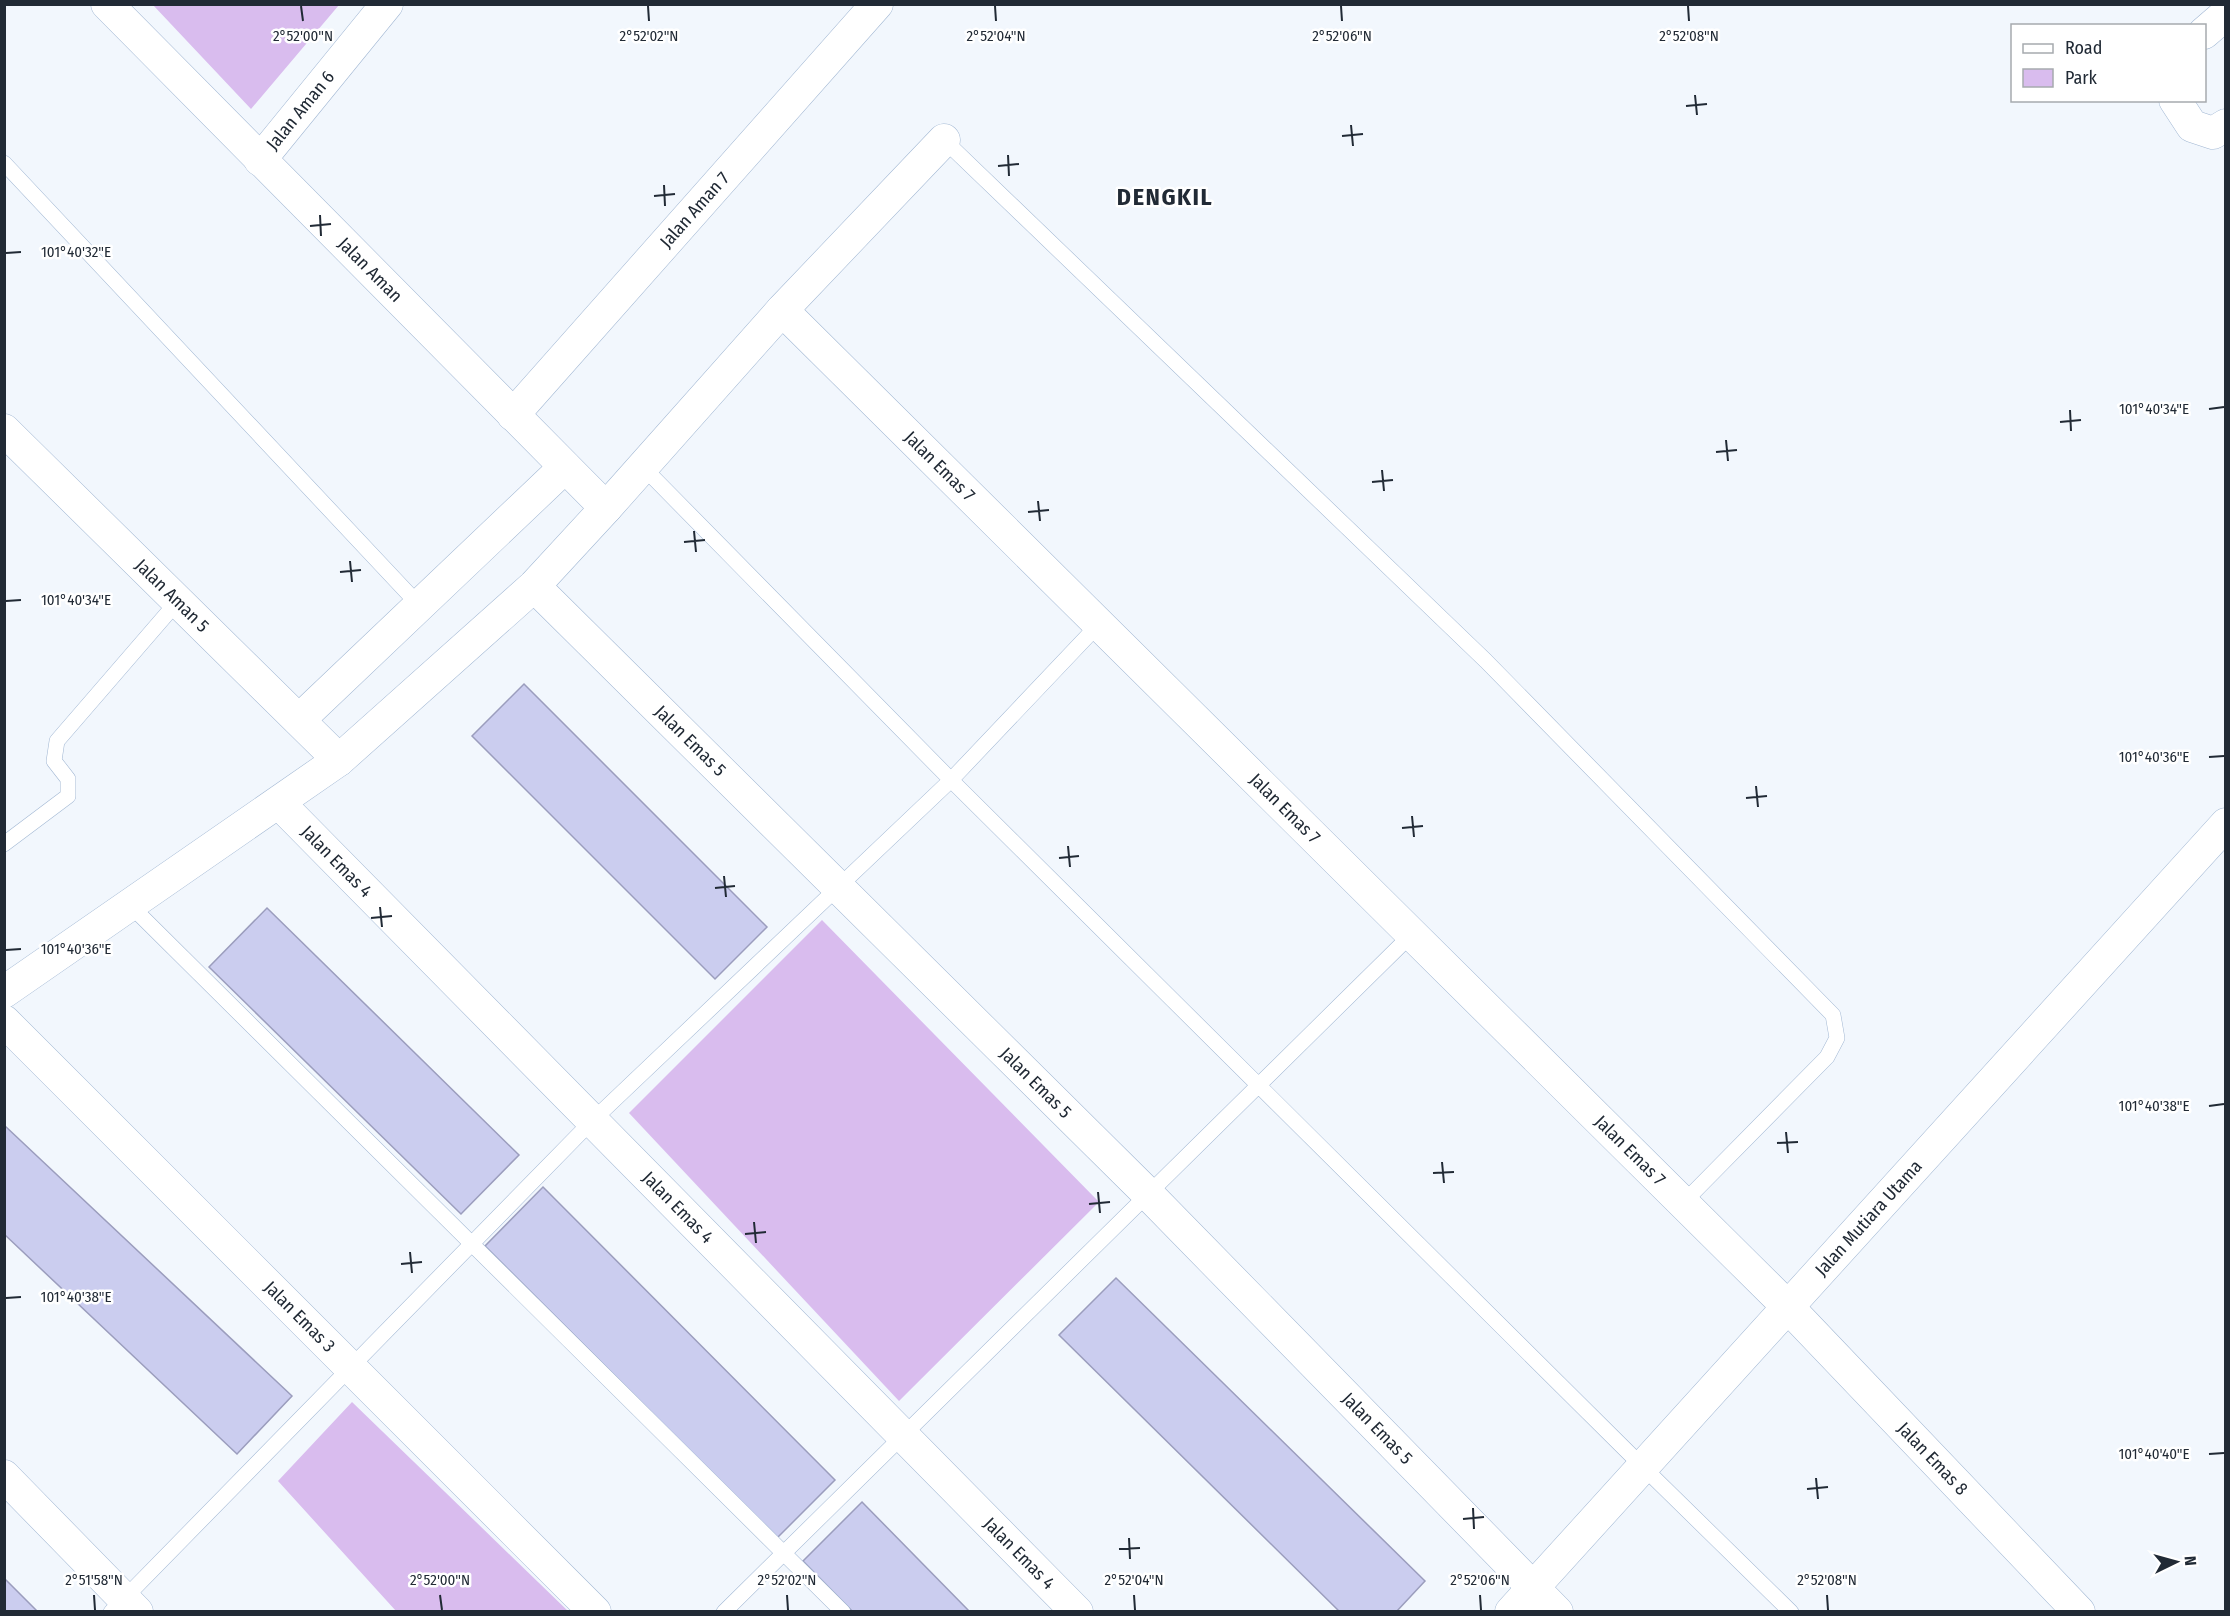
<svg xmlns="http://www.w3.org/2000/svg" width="2230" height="1616" font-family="'Fira Sans Condensed',sans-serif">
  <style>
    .green { fill: #d9bcee }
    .building { fill: #cbcdef; stroke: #9b9dbd; stroke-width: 1.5 }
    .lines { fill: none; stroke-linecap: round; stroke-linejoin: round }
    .service-casing { stroke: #a1b7d3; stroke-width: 16 }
    .minor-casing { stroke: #a1b7d3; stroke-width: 33 }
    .service { stroke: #fff; stroke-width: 15 }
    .minor { stroke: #fff; stroke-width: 32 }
    .ticks { fill: none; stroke: #212a35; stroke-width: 2 }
    .labels { text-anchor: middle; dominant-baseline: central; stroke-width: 5; stroke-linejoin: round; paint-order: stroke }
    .street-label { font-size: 18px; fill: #212a35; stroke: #fff }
    .district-label { font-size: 24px; font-weight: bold; letter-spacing: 1.5px; fill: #212a35; stroke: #fff }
    .ticks-label { font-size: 15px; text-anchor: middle; fill: #212a35; stroke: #fff; stroke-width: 5; stroke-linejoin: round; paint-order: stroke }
  </style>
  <rect width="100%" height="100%" fill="#f2f7fd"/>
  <!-- green -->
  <path class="green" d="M153,5H339L251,109Z
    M822,920L1099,1202L899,1401L629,1113Z
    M352,1402L568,1611H396L278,1481Z"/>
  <!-- building -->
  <path class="building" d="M524,684L767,927L715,979L472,736Z
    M267,908L519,1155L461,1214L209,967Z
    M4,1125L292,1396L237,1454L4,1234Z
    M543,1187L835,1480L777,1538L485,1246Z
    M1116,1278L1425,1581L1396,1612H1340L1059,1335Z
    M862,1502L970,1612H853L803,1561Z
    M4,1578L38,1612H4Z"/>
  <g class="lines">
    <!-- service casing -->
    <g class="service-casing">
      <path id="service" d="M944,140L1486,661L1833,1015L1837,1038L1827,1057L1683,1203
        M4,163L419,605
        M643,467L951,780L1642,1466L1791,1612
        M4,844L68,796V779L54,761L57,741L178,601
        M130,905L843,1612
        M111,1612L592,1121L951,780L1099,624
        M724,1612L1412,934"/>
    </g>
    <!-- minor casing -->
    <g class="minor-casing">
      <g id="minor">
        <path id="s1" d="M107,4L606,508"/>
        <path d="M2204,33L2226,14"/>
        <path d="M2175,100L2192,126L2213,133L2226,125"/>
        <path id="s2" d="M260,160L387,4"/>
        <path id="s3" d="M782,310L1787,1306L2079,1612"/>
        <path id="s4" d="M513,415L877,4"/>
        <path id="s5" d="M4,430L339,760"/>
        <path id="s6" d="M534,586L1147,1193L1557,1612"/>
        <path d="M299,720L565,467"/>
        <path id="s7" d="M279,803L1077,1612"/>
        <path d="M4,992L339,760L534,586L606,508L782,310L944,140"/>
        <path id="s8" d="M4,1021L595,1612"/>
        <path d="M4,1476L137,1612"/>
        <path id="s9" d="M1511,1612L2226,824"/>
      </g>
    </g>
    <!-- service -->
    <use href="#service" class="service"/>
    <!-- minor -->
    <use href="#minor" class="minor"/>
  </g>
  <!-- ticks -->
  <path class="ticks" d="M301,6L303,21M648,6L649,21M995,6L996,21M1341,6L1342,21M1688,6L1689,21M1695,95L1697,115M1686,106L1707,104M1351,125L1353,146M1342,136L1363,134M1008,155L1009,176M998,166L1019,164M664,185L665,206M654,196L675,194M320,215L321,236M310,226L331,224M6,253L21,252M2209,409L2224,407M2070,410L2071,431M2060,422L2081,420M1726,440L1728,461M1716,452L1737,450M1382,470L1384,491M1372,482L1393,480M1038,501L1040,521M1028,512L1049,510M694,531L696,552M684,542L705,540M350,561L352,582M340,572L361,570M6,601L21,600M2209,757L2224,756M1756,786L1758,807M1746,798L1767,796M1412,816L1414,837M1402,828L1423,826M1068,846L1070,867M1059,858L1079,856M724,876L726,897M715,888L735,886M380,907L382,927M371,918L392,916M6,950L21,949M2209,1106L2224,1104M1786,1132L1788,1153M1777,1143L1798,1142M1442,1162L1444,1183M1433,1173L1454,1172M1098,1192L1100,1213M1089,1204L1110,1202M754,1222L756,1243M745,1234L766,1232M410,1252L412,1273M401,1264L422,1262M6,1298L21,1297M2209,1454L2224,1453M1816,1478L1818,1499M1807,1489L1828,1487M1473,1508L1474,1529M1463,1519L1484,1517M1129,1538L1130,1559M1119,1549L1140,1548M94,1595L95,1610M440,1595L442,1610M787,1595L788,1610M1134,1595L1135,1610M1480,1595L1481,1610M1827,1595L1828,1610"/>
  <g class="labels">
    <!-- street labels -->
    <g class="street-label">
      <text stroke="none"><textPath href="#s2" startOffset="64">Jalan Aman 6</textPath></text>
      <text stroke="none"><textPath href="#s4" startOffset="274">Jalan Aman 7</textPath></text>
      <text stroke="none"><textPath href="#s1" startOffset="374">Jalan Aman</textPath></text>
      <text stroke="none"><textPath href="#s3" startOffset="222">Jalan Emas 7</textPath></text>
      <text stroke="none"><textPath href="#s5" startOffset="236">Jalan Aman 5</textPath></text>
      <text stroke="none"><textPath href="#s6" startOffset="220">Jalan Emas 5</textPath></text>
      <text stroke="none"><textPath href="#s3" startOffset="708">Jalan Emas 7</textPath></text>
      <text stroke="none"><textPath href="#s7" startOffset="82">Jalan Emas 4</textPath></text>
      <text stroke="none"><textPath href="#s6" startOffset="706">Jalan Emas 5</textPath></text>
      <text stroke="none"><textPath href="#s3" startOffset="1194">Jalan Emas 7</textPath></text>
      <text stroke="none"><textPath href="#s7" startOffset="568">Jalan Emas 4</textPath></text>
      <text stroke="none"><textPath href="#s9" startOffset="532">Jalan Mutiara Utama</textPath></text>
      <text stroke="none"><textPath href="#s8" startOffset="418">Jalan Emas 3</textPath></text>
      <text stroke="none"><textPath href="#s6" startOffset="1192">Jalan Emas 5</textPath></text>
      <text stroke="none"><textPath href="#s3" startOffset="1626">Jalan Emas 8</textPath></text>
      <text stroke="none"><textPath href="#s7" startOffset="1054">Jalan Emas 4</textPath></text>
    </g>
    <!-- district labels -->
    <g class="district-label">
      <text x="1165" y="197">DENGKIL</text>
    </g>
  </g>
  <g class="ticks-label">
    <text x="303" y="41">2°52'00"N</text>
    <text x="649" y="41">2°52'02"N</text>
    <text x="996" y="41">2°52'04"N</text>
    <text x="1342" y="41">2°52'06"N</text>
    <text x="1689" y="41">2°52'08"N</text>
    <text x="76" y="257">101°40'32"E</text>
    <text x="2154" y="414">101°40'34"E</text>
    <text x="76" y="605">101°40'34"E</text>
    <text x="2154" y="762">101°40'36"E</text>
    <text x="76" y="954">101°40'36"E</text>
    <text x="2154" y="1111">101°40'38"E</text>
    <text x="76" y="1302">101°40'38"E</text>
    <text x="2154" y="1459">101°40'40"E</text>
    <text x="94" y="1585">2°51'58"N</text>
    <text x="440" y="1585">2°52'00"N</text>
    <text x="787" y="1585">2°52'02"N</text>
    <text x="1134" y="1585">2°52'04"N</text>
    <text x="1480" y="1585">2°52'06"N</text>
    <text x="1827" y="1585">2°52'08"N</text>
  </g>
  <!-- border -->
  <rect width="2230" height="1616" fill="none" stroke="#212a35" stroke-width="12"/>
  <!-- legend -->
  <rect x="2011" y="24" width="195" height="78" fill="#ffffff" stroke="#a6aaae" stroke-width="1.5"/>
  <rect x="2023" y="44" width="30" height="9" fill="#ffffff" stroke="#a6aaae" stroke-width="1.5"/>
  <text x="2065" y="54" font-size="18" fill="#212a35">Road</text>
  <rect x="2023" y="69" width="30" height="18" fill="#d9bcee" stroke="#a6aaae" stroke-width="1.5"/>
  <text x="2065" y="84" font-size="18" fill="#212a35">Park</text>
  <!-- north arrow -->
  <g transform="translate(2176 1562) rotate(85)" stroke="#ffffff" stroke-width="4.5" paint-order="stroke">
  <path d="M0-4.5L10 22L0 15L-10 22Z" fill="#212a35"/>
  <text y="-9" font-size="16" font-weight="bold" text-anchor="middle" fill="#212a35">N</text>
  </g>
</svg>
